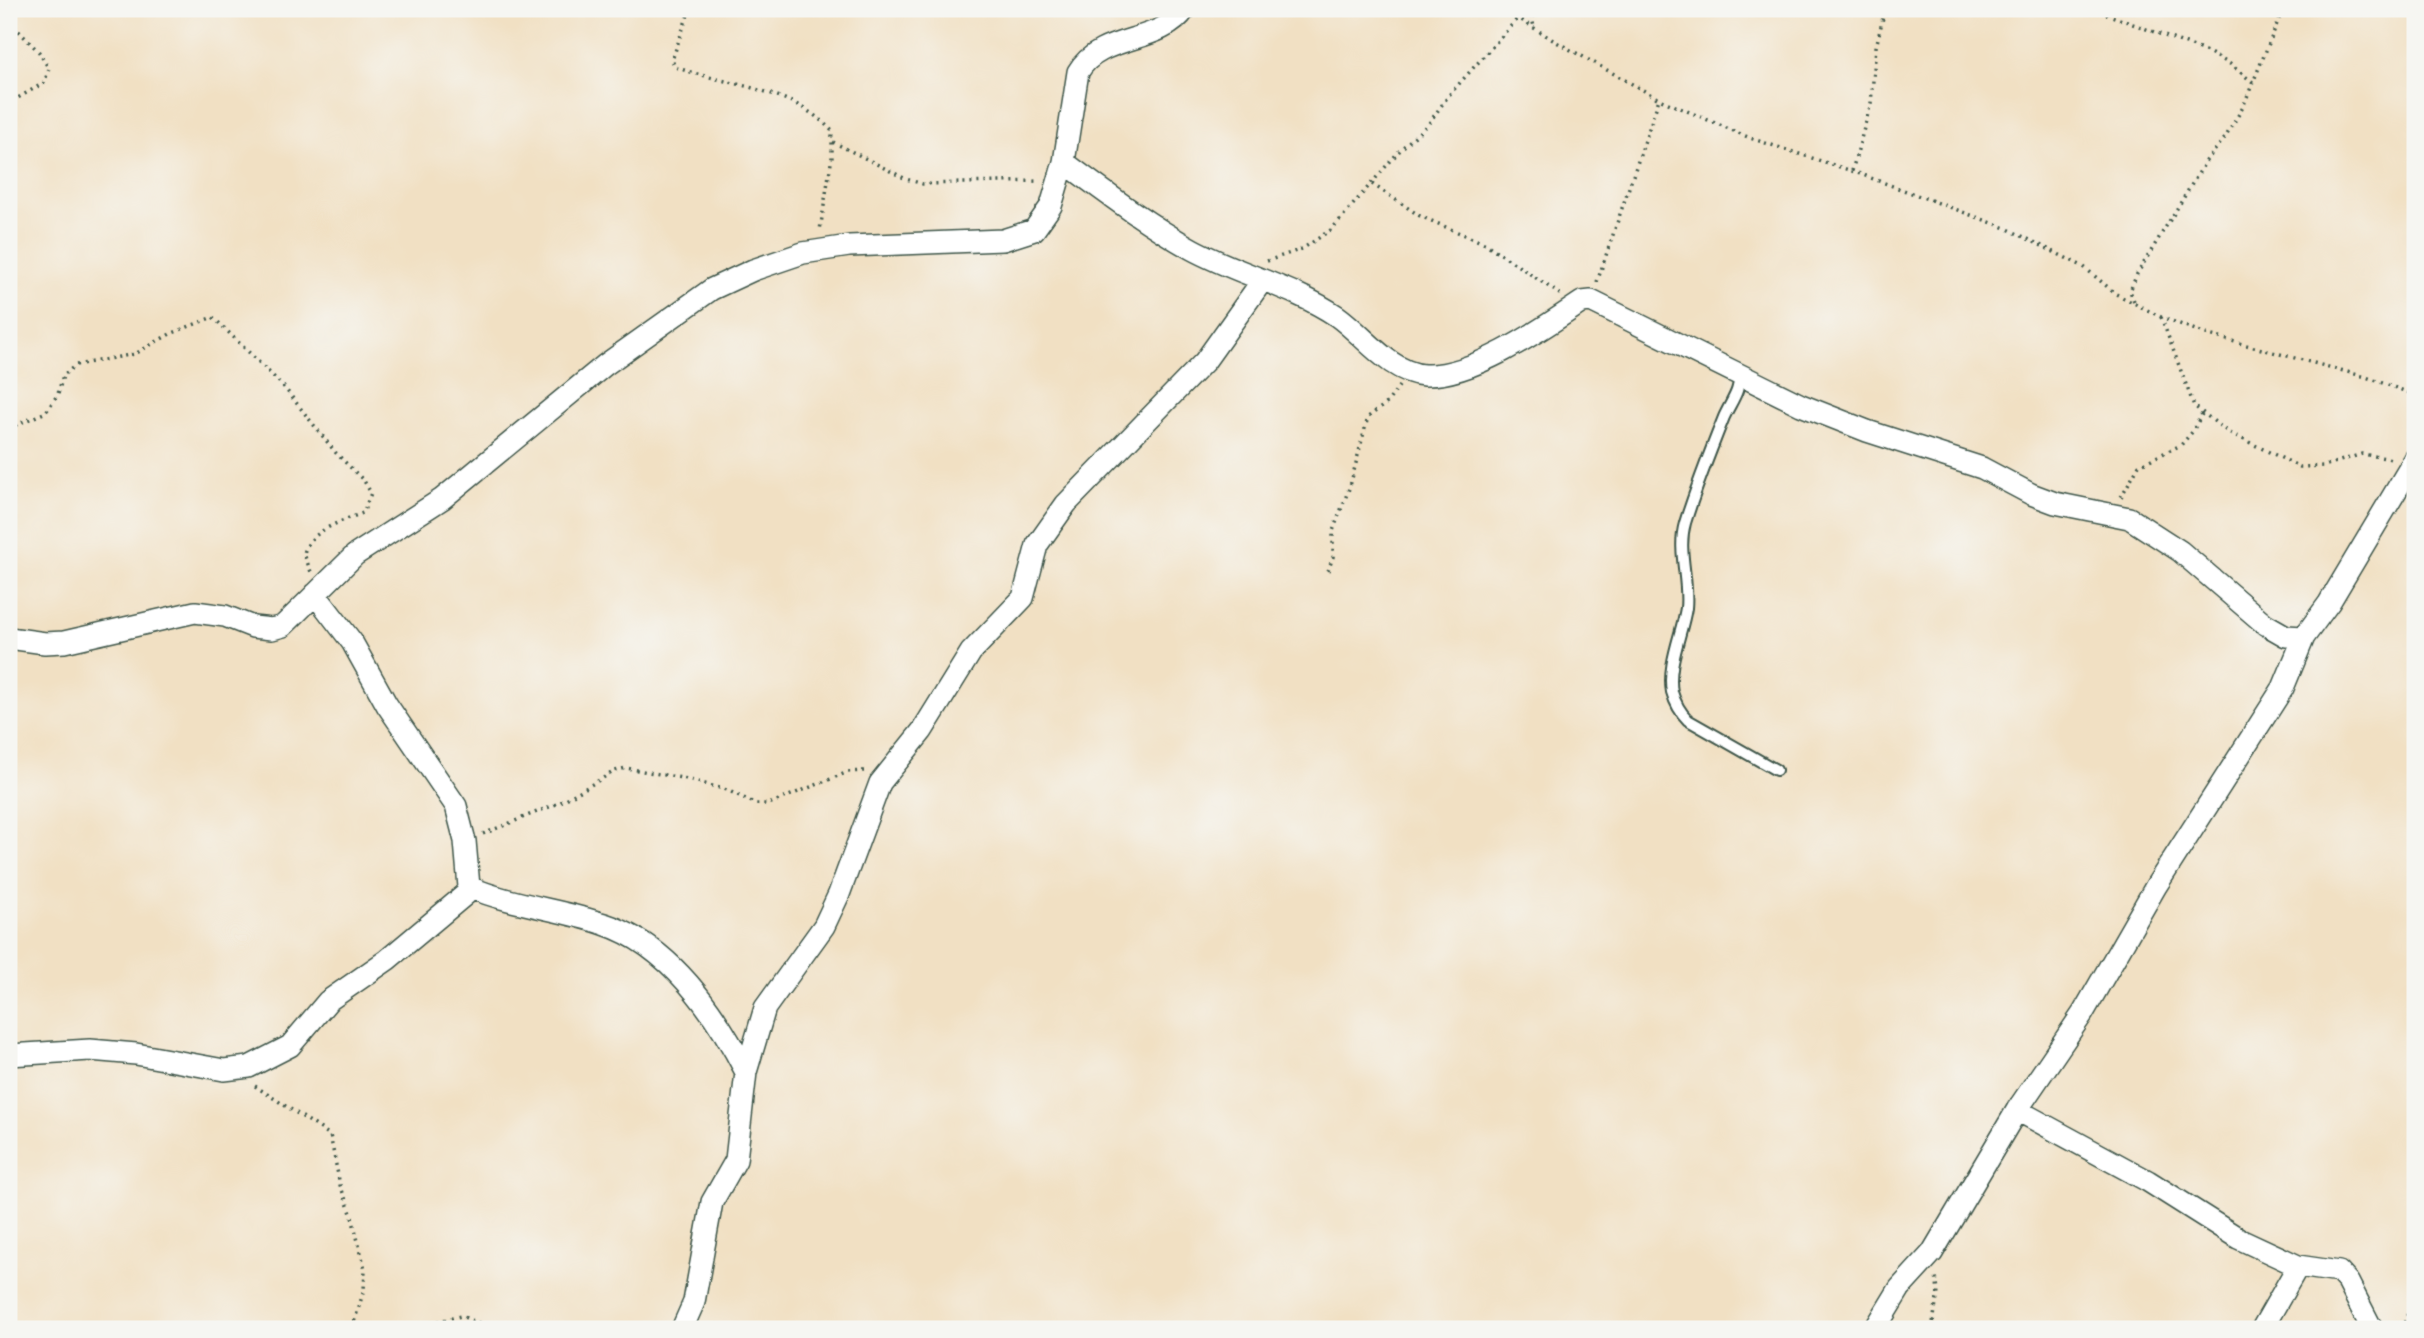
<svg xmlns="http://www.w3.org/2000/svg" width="2424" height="1338" font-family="'EB Garamond',serif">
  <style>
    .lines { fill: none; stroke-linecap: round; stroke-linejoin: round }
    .lane-casing { stroke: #3e5549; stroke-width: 14 }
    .street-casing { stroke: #3e5549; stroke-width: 24 }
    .path { stroke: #3e5549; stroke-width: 3.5; stroke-dasharray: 2 5; stroke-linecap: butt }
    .lane { stroke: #fff; stroke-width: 10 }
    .street { stroke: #fff; stroke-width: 21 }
  </style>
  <rect width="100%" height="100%" fill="#f6f6f2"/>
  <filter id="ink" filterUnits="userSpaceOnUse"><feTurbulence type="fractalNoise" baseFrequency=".0143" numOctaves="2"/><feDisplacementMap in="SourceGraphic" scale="14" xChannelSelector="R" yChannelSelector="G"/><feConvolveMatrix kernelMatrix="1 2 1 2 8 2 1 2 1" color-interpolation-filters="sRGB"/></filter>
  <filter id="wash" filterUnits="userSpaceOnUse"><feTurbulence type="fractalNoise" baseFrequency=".00686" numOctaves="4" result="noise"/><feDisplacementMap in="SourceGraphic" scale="28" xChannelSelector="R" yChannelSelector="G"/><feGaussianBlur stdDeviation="1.57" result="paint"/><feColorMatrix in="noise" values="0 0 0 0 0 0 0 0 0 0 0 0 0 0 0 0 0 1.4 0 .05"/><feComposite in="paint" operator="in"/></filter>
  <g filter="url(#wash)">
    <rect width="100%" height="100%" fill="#f1e0c3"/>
  </g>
  <g filter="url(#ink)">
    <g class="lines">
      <!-- lane casing -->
      <g class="lane-casing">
        <path id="lane" d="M1739,373C1741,391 1731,401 1724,417C1710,452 1696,487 1685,523C1677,551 1689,579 1686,608C1682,634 1667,665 1672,692C1675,703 1680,712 1688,720L1776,770"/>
      </g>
      <!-- street casing -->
      <g class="street-casing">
        <path id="street" d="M1064,162C1106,193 1147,224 1192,249C1238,274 1294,287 1337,316C1364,335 1390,373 1424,375C1473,377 1542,329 1582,302L1591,301L1801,405L1867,431L1982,468L2031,494L2055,503L2129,518L2180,551L2265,624L2286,636L2304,637
          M9,638L45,643L64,642L195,612L225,616L253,627L272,629L283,626L355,555L442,499L605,365L712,289L753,270L803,253L849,246L1003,240L1034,230L1051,206L1064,162L1078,72C1100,33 1161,45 1185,9
          M469,887C512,905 559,909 604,924C669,945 716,1013 746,1072
          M9,1055L90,1050L136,1054L224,1070L249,1067L290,1046L328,1001L387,960L466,894L469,887L465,841L456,806L387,705L352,642L315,594
          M2017,1110L2148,1181L2238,1238L2298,1266L2339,1272L2348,1282L2372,1329
          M682,1329L694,1302L712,1202L736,1160L746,1072L765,1008L824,926L839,894L880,783L922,731L971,652L1023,598L1037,545L1066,504L1205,361L1262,281
          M1875,1329L1900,1288L1932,1253L2017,1110L2083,1013L2156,886L2283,688L2304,637L2329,603L2415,459
          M2262,1329L2298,1266"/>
      </g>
      <!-- path -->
      <path class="path" d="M690,9L672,60L675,67C729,86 791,87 832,131V157L820,230
        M1504,9L1553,40L1659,99L1750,138L1852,171L2006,228L2084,267L2116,294L2161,317L2209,335L2366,377L2415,395
        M1530,9L1534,27
        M2093,9L2210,53L2230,64L2254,83
        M9,21L39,52L49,69L44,83L9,103
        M833,142L906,179L923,184L1039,181
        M1852,171L1871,103L1876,47L1885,9
        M1372,184L1420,216L1486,244L1561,295
        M1267,261L1302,249L1332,229L1401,149L1429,123L1449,95L1518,18
        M1597,282L1659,99
        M2134,301L2130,291L2137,274L2206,161L2225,138L2243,107L2283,9
        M2161,317L2194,406L2228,432L2300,467L2324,466L2362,454L2392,459
        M9,428L46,412L58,394L63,375L76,365L135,354L170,334L213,317L283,386L336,453L364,481L371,493L363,513C344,520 308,531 304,554L311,572
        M2121,497L2139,465L2181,445L2193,431L2203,412
        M1328,571L1333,557V531L1350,486L1368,417L1387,403L1399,386
        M483,834L559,803L615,771L626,768L687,779L727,790L756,804H769L848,772L864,771
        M255,1086L330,1135L340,1185L351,1213L365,1269L364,1290L352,1329
        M315,1329H327
        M403,1329L461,1316L495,1329
        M1932,1329L1938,1292L1936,1275
        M2402,1329L2415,1294"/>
      <!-- lane -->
      <use href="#lane" class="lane"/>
      <!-- street -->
      <use href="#street" class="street"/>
    </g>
  </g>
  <!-- margin -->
  <rect width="2424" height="1338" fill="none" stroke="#f6f6f2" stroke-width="35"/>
</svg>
